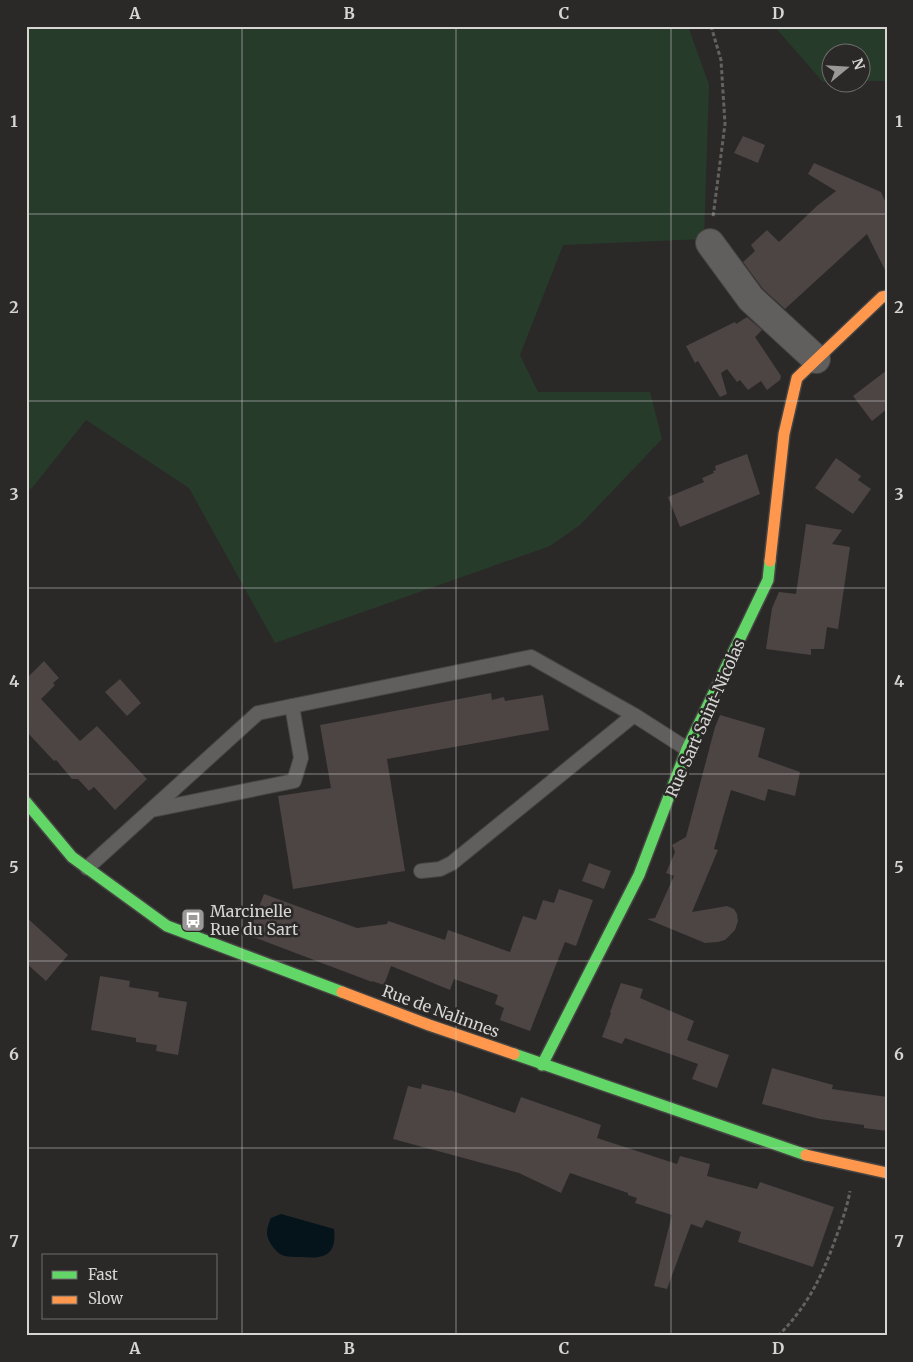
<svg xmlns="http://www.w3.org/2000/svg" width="913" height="1362" font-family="Merriweather,serif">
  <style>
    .green { fill: #273b2b }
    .water { fill: #04141a }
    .building { fill: #4d4444 }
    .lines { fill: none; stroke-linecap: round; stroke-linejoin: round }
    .lane-casing { stroke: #464543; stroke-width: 16 }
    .street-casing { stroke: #464543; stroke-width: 30 }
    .fast-casing { stroke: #464543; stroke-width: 14 }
    .slow-casing { stroke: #464543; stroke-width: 14 }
    .path { stroke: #636261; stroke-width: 3; stroke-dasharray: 4 2.5; stroke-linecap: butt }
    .lane { stroke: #605f5e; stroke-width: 14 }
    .street { stroke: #605f5e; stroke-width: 28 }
    .fast { stroke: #63d668; stroke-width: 11 }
    .slow { stroke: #ff974d; stroke-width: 11 }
    .grid { fill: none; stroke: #d6d5d3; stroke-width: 1; stroke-opacity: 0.55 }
    .labels { text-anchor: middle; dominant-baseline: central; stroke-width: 5; stroke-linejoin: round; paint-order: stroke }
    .street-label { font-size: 16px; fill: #d6d5d3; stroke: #2b2927 }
    .poi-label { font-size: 16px; fill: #d6d5d3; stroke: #2b2927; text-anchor: start }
    .neatline { fill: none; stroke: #d6d5d3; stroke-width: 2 }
    .grid-label { font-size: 16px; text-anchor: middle; font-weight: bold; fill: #d6d5d3 }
  </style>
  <rect width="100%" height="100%" fill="#2a2928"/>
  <!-- green -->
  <path class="green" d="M26,26H688L709,85L704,239L563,245L520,355L538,392H650L662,439L580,525L550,546L275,643L189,488L86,420L32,488L26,490Z
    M774,26H887V81H861L860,52H830V82H823Z"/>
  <!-- water -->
  <path class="water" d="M281,1214L334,1229C337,1256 324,1259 301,1257C295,1257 287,1257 282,1255C275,1252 267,1240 267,1233C267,1228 269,1222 271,1218Z"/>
  <!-- building -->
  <path class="building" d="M743,136L765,145L758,163L734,153Z
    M814,163L881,192L887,205V274L867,234L785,309L763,289L743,262L755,251L751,245L767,230L779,242L818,205L836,191L808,174Z
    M747,317L762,330L755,337L781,376L780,380L767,390L761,381L748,390L740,380L737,382L727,369L721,373L727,394L720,397L698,361L695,363L686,346L735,322L736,324Z
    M887,370V409L872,421L853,396Z
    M747,454L760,494L680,527L668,497L704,482L702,478L714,473L713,471L716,470L715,466Z
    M836,458L861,476L858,480L871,489L853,514L815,488Z
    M806,524L842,530L832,544L850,547L838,629L827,627L824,649H811V655L766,649L772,608L779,592L796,594Z
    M44,661L59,678L53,683L55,685L41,699L80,741L97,726L147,779L115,810L94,787L89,791L78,779H72L56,760L54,761L26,731V679Z
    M120,679L141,703L127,716L105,692Z
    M491,693L492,700L504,697L505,701L543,695L549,730L387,759L405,871L293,889L278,796L331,788L320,725Z
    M720,715L765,728L758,757L800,772L795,796L768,789L765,801L731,790L714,849L718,850L692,912L727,906L734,909L737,914L738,921L735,930L725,940L718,942L705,943L647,919L655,918L674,876L666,873L675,852L672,845L686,837L715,727Z
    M589,863L611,871L604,889L582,881Z
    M559,889L593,900L576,946L565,942L530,1031L500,1020L504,1008L495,1004L498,995L454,979L450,990L391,966L384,985L372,981V982L248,935L264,894L357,928L387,924L388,921L445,940L448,930L510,952L523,916L536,920L543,900L554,903Z
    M26,917L68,955L46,981L26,963Z
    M100,976L130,981L129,987L159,992L158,997L187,1002L178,1055L156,1051L157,1045L136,1042V1038L91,1030Z
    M621,983L643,989L640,998L694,1021L687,1040L729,1055L717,1088L692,1079L698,1064L625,1038L622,1044L602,1037L611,1013L610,1012Z
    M772,1068L833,1085L832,1089L887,1097V1131L864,1128V1125L820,1119L762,1104Z
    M422,1084L450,1091V1090L515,1113L521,1097L601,1125L597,1138L677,1164L680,1156L710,1164L707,1176L757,1189L760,1182L834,1207L813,1267L738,1242L741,1232L706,1220L702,1228L691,1224L667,1289L654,1286L672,1215L635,1203L637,1198L628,1195V1193L570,1173L561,1193L519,1173L393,1139L408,1086L421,1089Z"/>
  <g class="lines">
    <!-- lane casing -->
    <g class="lane-casing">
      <path id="lane" d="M152,810L294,781L301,758L292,706
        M87,868L258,713L531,657L634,715L687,749
        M421,871L440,869L452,863L634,715"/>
    </g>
    <!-- street casing -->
    <g class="street-casing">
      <path id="street" d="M710,243L751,299L816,359"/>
    </g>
    <!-- fast casing -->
    <g class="fast-casing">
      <path id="fast" d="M26,802L72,857L167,926L342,992
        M514,1054L806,1155
        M542,1065L639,875L687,749L768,580L770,561"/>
    </g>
    <!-- slow casing -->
    <g class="slow-casing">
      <path id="slow" d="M770,561L784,434L797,378L882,297L887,296
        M342,992L429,1025L514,1054
        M806,1155L887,1173"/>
    </g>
    <!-- path -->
    <path class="path" d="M711,26L721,60L725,124L713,217
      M778,1336C806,1308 822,1277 835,1240C841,1224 847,1208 850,1191"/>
    <!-- lane -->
    <use href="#lane" class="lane"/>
    <!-- street -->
    <use href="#street" class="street"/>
    <!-- fast -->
    <use href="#fast" class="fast"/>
    <!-- slow -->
    <use href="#slow" class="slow"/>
  </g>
  <!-- grid -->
  <path class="grid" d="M242,26V1336M456,26V1336M671,26V1336M26,214H887M26,401H887M26,588H887M26,774H887M26,961H887M26,1148H887"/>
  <!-- icons -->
  <defs>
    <g id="bus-square" transform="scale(1.25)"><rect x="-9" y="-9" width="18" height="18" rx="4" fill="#9a9997" stroke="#2b2927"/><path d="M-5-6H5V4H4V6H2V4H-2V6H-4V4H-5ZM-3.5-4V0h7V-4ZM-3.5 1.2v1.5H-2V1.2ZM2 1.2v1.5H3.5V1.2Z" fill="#fff"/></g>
  </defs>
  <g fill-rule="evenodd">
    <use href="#bus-square" x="193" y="920"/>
  </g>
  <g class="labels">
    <!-- street labels -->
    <g class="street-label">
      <text transform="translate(705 718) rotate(-66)">Rue Sart Saint-Nicolas</text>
      <text transform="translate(441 1011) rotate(20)">Rue de Nalinnes</text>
    </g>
    <!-- poi labels -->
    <g class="poi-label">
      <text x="210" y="911">Marcinelle<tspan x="210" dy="18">Rue du Sart</tspan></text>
    </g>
  </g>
  <!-- border -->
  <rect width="913" height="1362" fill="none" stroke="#2b2927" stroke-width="55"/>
  <!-- legend -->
  <rect x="42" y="1254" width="175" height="65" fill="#2b2927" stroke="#6f6e6c"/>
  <rect x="52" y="1271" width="25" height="8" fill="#63d668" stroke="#6f6e6c"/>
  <text x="88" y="1280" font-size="15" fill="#d6d5d3">Fast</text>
  <rect x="52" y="1296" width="25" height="8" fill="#ff974d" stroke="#6f6e6c"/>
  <text x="88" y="1304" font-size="15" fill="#d6d5d3">Slow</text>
  <!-- north arrow -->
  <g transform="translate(846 68) rotate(72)"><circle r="24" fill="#2b2927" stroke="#6f6e6c"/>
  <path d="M0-4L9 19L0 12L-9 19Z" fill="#9a9997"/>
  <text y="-8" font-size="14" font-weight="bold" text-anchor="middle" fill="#d6d5d3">N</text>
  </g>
  <rect x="28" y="28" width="858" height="1306" class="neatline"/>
  <g class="grid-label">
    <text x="135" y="19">A</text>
    <text x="349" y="19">B</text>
    <text x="564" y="19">C</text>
    <text x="778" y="19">D</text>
    <text x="14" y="127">1</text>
    <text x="899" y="127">1</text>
    <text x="14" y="313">2</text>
    <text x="899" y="313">2</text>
    <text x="14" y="500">3</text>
    <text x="899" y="500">3</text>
    <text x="14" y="687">4</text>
    <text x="899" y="687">4</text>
    <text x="14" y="873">5</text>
    <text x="899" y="873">5</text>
    <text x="14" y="1060">6</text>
    <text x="899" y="1060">6</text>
    <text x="14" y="1247">7</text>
    <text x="899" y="1247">7</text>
    <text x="135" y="1354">A</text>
    <text x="349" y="1354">B</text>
    <text x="564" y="1354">C</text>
    <text x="778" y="1354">D</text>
  </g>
</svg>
